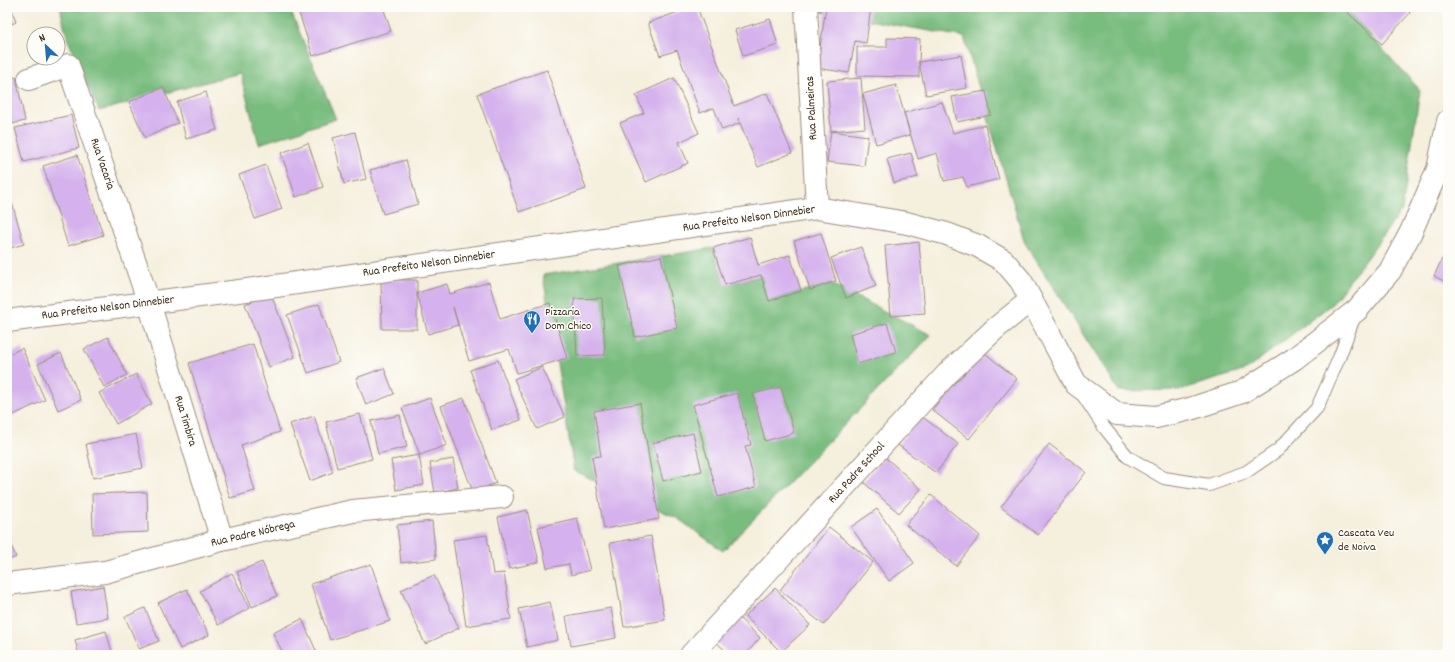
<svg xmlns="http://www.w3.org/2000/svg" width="1455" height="662" font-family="Dekko,sans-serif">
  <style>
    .forest { fill: #78bc7e; stroke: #5a734e }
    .building { fill: #d5b2ed }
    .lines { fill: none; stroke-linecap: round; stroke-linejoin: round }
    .service-casing { stroke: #988c7e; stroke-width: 14 }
    .minor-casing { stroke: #988c7e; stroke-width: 24 }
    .tertiary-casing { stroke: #988c7e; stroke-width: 24 }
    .service { stroke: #fff; stroke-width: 12 }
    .minor { stroke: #fff; stroke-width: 22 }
    .tertiary { stroke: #fff; stroke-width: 22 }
    .labels { text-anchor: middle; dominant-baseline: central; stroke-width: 3; stroke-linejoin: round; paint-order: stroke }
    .street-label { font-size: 12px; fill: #3b2a1e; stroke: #fdfcf7 }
    .poi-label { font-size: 12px; fill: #3b2a1e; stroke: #fdfcf7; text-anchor: start }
  </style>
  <rect width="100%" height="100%" fill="#fdfcf7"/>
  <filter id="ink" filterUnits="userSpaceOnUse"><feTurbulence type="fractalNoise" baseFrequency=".025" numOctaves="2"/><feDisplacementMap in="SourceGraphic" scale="8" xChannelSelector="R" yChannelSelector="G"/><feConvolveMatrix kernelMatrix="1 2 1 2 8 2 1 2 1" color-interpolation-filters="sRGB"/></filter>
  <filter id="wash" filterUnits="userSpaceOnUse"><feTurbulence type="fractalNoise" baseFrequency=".012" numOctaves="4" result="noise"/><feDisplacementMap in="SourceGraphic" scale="16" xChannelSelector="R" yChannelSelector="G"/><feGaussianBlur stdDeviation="0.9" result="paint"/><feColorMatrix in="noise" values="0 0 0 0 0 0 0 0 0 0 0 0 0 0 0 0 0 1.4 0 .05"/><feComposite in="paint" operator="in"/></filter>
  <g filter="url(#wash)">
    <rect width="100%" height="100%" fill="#f5efdd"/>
    <!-- forest -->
    <path class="forest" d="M60,7H289L336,119L259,144L240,73L99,111L67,38Z
      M822,7H1344L1420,90L1402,210L1333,303L1246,370L1180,390L1119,391L1025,243L964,37L822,12Z
      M713,248L725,285L761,276L769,301L830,283L931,335L723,551L677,518L574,471L543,275Z"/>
    <g id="blocks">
      <!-- building -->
      <path class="building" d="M7,7H11L16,22L7,26Z
        M297,7H383L391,31L313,56Z
        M691,7H697L734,106L767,93L792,153L758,167L738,118L740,123L722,130L714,108L700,113L677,50L660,56L648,23Z
        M826,7H871L866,43L855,41L849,73L817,68Z
        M1350,7H1404L1410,13L1382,44L1346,11Z
        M770,19L778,45L743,56L735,30Z
        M887,38L920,39L919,62L961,55L967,88L926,95L919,62V77L857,76V47H887Z
        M547,70L586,189L519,212L477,94Z
        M16,77L25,121L7,125V79Z
        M674,78L699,133L679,142L688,163L646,182L620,123L644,113L636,95Z
        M861,78L865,128L831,131L827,81Z
        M896,85L904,113L942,102L953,133L985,125L999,179L967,187L963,177L944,181L937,153L918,159L904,113L910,135L876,144L863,94Z
        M163,87L178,123L145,138L129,102Z
        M986,91L991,115L957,122L952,97Z
        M206,92L217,130L186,139L177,102Z
        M71,115L79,148L24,162L15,128Z
        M831,131L868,136L864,166L827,162Z
        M355,132L366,179L344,184L333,138Z
        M308,143L323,187L296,197L281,153Z
        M911,153L918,177L894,183L887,159Z
        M77,155L103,235L68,246L43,166Z
        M406,160L418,204L383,214L370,170Z
        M266,165L282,209L255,219L239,175Z
        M12,203L24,244L7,249V204Z
        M821,233L836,281L810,290L794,241Z
        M750,237L758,265L790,255L801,291L769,301L761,275L725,285L713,248Z
        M919,242L925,313L891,316L885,246Z
        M861,247L876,286L846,298L831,258Z
        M661,256L677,328L635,337L619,266Z
        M1443,257L1448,259V283L1434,276Z
        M381,280H417V293L447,284L450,294L489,282L500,319L550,303L567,358L517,373L509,349L469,361L453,307L458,325L428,334L417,293V329H382Z
        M271,294L295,357L269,367L245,304Z
        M602,298L605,355L577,356L574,299Z
        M319,304L339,362L308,373L287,315Z
        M887,323L896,352L858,364L850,334Z
        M108,337L127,375L104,387L84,349Z
        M253,344L280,432L241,445L255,491L230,498L189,363Z
        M22,348L45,400L11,416L7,408V355Z
        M981,350L1017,379L969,439L932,410Z
        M61,353L81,400L58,410L38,364Z
        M498,360L521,420L492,430L470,370Z
        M542,367L565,417L537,429L514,379Z
        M384,368L394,394L366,405L356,378Z
        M136,374L152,404L116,424L99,393Z
        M781,387L794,433L765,441L753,394Z
        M737,393L751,445L745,446L756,487L718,497L693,405Z
        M430,398L447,445L420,455L402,408Z
        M464,398L496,483L473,492L441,406Z
        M640,403L659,519L604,529L592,457L601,456L594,411Z
        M360,414L372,459L337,468L326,422Z
        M400,415L407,447L378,454L371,421Z
        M920,415L958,444L936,473L898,445Z
        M314,416L333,472L310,481L290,424Z
        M693,433L702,471L663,481L653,443Z
        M136,434L143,468L93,478L86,444Z
        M1049,444L1086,472L1038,535L1001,507Z
        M419,455L424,485L396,490L391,460Z
        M885,457L921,489L899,513L863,482Z
        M453,459L458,488L435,493L430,463Z
        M147,492L148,532L93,534L92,494Z
        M931,495L980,536L956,566L906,525Z
        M877,509L914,563L889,581L851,527Z
        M527,510L539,562L509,569L498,517Z
        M577,518L590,570L571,575L569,564L547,568L538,527Z
        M432,521L436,559L401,563L397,525Z
        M829,527L873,562L824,625L780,590Z
        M487,535L493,574L504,573L511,619L466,626L453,540Z
        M7,536L16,557L7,561Z
        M651,536L665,620L624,627L610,543Z
        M262,562L277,596L252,607L237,572Z
        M371,564L390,621L330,640L311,584Z
        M232,573L250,608L218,625L200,591Z
        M434,575L459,628L425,644L401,590Z
        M103,586L108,618L76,623L71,592Z
        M775,588L810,625L781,652L745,616Z
        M187,589L209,635L180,649L158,603Z
        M550,602L558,640L527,647L519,609Z
        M145,608L159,641L139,649L125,617Z
        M611,608L616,638L571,646L566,616Z
        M736,615L760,638L745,655H730L713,639Z
        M302,619L318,655H284L273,633Z
        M106,631L113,655H79L75,640Z"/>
    </g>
  </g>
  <g filter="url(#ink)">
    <use href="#blocks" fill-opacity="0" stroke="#988c7e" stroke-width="1"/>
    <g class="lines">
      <!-- service casing -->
      <g class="service-casing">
        <path id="service" d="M1084,397L1103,426L1128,457L1164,478L1209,485L1246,472L1278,450L1317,408L1339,358L1355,315"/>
      </g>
      <!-- minor casing -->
      <g class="minor-casing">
        <path id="minor" d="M806,7L817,208
          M29,79L68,65L149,303L222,540
          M7,584L105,572L222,540L353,511L502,497
          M691,655L947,374L996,328L1031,300"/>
      </g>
      <!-- tertiary casing -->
      <g class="tertiary-casing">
        <path id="tertiary" d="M7,321L269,287L817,208L907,223L947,234L978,246L1004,261L1021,281L1076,384L1117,414L1156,417L1190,409L1242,392L1294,359L1357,310L1390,271L1411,232L1438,169L1448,121"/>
      </g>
      <!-- service -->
      <use href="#service" class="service"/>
      <!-- minor -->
      <use href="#minor" class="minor"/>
      <!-- tertiary -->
      <use href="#tertiary" class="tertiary"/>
    </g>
  </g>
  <!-- icons -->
  <defs>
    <g id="restaurant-pin" transform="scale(0.9)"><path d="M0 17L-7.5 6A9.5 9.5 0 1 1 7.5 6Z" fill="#1f6fb2" stroke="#fdfcf7"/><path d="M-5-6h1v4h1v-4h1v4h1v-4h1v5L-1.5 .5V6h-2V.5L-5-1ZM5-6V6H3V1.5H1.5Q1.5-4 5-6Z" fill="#fff"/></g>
    <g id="sight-pin" transform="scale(0.9)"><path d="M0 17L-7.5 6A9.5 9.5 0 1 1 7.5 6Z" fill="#1f6fb2" stroke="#fdfcf7"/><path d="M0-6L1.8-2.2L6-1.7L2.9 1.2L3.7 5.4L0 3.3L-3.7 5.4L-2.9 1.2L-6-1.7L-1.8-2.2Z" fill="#fff"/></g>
  </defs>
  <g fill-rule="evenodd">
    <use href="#restaurant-pin" x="532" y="319"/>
    <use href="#sight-pin" x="1325" y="540"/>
  </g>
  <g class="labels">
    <!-- street labels -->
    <g class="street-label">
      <text transform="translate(812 108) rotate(-93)">Rua Palmeiras</text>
      <text transform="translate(102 164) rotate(71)">Rua Vacaria</text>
      <text transform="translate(749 219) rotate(-8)">Rua Prefeito Nelson Dinnebier</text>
      <text transform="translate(429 264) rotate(-8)">Rua Prefeito Nelson Dinnebier</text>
      <text transform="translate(108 308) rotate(-7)">Rua Prefeito Nelson Dinnebier</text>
      <text transform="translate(185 421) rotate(73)">Rua Timbira</text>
      <text transform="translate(857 473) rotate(-48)">Rua Padre School</text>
      <text transform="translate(253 534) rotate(-13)">Rua Padre Nóbrega</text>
    </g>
    <!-- poi labels -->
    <g class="poi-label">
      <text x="545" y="312">Pizzaria<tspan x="545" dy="14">Dom Chico</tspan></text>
      <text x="1338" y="533">Cascata Veu<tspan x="1338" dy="14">de Noiva</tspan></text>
    </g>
  </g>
  <!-- margin -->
  <rect width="1455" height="662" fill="none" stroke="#fdfcf7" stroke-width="24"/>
  <!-- north arrow -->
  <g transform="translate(46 46) rotate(334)"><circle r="19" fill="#fdfcf7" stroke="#afa8a0"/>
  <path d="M0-3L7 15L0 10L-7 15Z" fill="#1f6fb2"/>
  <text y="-6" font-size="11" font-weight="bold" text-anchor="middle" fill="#3b2a1e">N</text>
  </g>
</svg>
